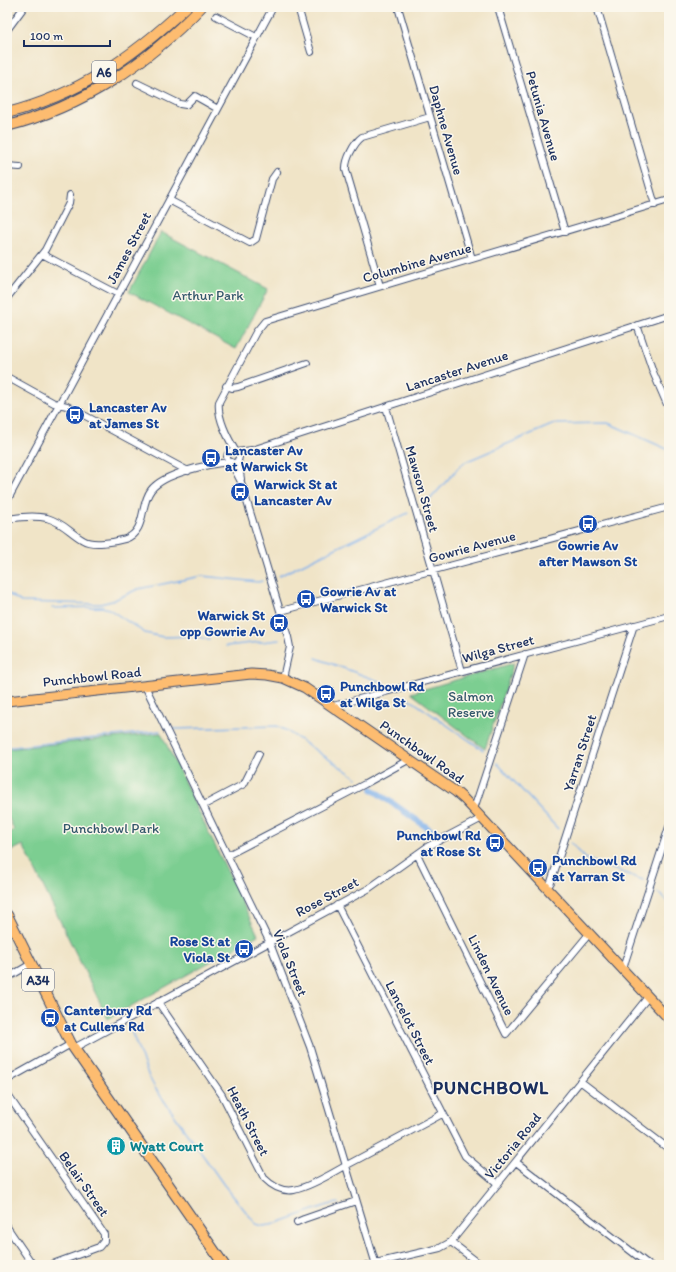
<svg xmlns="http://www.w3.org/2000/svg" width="676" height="1272" font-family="Itim,sans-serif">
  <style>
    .green { fill: #7bce91; stroke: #4b7e78 }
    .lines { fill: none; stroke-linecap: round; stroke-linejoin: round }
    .stream { stroke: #7eb0eb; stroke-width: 1.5 }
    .canal { stroke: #7eb0eb; stroke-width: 6 }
    .minor-casing { stroke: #3b4a6e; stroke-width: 8 }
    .primary-casing { stroke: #3b4a6e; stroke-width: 11 }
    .trunk-casing { stroke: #3b4a6e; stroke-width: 12 }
    .minor { stroke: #fff; stroke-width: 6 }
    .primary { stroke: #fdbc70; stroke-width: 9 }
    .trunk { stroke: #fdbc70; stroke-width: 10 }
    .labels { text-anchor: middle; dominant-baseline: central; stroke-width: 3; stroke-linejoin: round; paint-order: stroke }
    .shield { fill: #fbf7ec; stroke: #5e6b89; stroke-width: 1 }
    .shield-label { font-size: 13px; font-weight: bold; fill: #1b2f5e }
    .street-label { font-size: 14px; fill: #1b2f5e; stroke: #fbf7ec }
    .park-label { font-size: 14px; fill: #33576b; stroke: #fbf7ec }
    .transit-label { font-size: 14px; font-weight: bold; fill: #164399; stroke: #fbf7ec; text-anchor: start }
    .culture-label { font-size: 14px; font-weight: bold; fill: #0d838f; stroke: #fbf7ec; text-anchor: start }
    .district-label { font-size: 18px; font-weight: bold; letter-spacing: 1px; fill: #1b2f5e; stroke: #fbf7ec }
  </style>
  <rect width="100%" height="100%" fill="#fbf7ec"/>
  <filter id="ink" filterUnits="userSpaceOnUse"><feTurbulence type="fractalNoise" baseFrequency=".025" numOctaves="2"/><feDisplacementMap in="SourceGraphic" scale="8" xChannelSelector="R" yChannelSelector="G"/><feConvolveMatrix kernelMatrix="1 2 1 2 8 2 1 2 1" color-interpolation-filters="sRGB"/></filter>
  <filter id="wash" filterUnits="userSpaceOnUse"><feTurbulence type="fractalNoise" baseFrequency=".012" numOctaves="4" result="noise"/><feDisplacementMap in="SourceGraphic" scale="16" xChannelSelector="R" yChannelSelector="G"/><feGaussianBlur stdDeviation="0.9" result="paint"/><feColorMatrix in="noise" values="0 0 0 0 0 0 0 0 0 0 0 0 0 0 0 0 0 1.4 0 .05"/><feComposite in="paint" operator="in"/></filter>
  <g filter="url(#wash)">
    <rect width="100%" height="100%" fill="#f0e4c7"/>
    <!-- green -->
    <path class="green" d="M161,232L268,289L236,349L129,292Z
      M514,663L485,749L411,693Z
      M161,733L258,935L108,1019L23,845L7,853V834L14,830L7,814V749Z"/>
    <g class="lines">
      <!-- stream -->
      <path class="stream" d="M425,505L460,466L465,462L554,424L608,423L669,450
        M279,576L408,513
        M7,593L21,602L100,604L112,601L138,589L202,576L258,582L262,581
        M52,608L102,607L109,609L145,633L163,637L196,636L209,640
        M226,646L279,640
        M316,658L384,683
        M405,696L483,750
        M174,729L277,726L287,731L357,778
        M7,747H13L160,731
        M497,763L558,829
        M571,843L586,859L643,880
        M657,892L669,902
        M130,1028L149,1077L155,1088L224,1185L256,1224L263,1226L271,1225L328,1205L338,1203"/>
      <!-- canal -->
      <path class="canal" d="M372,789L435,833"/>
    </g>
  </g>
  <g filter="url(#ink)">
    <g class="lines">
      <!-- minor casing -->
      <g class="minor-casing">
        <path id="minor" d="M298,7L311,52
          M398,7L472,259
          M498,7L565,232
          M597,7L655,205
          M216,16L256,37
          M7,30L24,7
          M137,83L180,104L186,105L195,96L218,109
          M7,166L20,167
          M169,200L250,243L256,239L272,179L277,172
          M42,254L118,294
          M380,286L346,170C345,160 354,143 362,137L430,117
          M7,298L45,250L69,203L70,195
          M637,325L653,372L669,409
          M7,377L54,403L67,406L188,471
          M226,386L232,388L238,387L307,363
          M386,407L462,671
          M227 457a6 6 0 1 1 12 0a6 6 0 1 1-12 0Z
          M236,452C228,438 217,418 219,402L256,332L265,321L669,200
          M237,452L252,450L669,315
          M238,460L241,479
          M231,462L241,482L288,637L290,647L283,678
          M7,501L273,7
          M7,519C20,517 34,515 47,518C64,523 69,532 83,540C92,546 115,542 125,539C147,531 139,506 151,490C164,473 209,464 230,462
          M281,611L669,507
          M145,686L269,941L310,1047L376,1265
          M333,706L669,616
          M204,805L244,784L259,754
          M474,809L525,654
          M417,854L506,1034L589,934
          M228,855L365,784L410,759
          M547,888L551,882L634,625
          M337,905L465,1156L498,1184
          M623,971L625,962L669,827
          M7,978L31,964
          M158,1002L222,1095L264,1178C272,1186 283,1192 294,1190C310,1187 333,1173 347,1165C379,1148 411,1131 442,1114
          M74,1048L368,889L427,847L482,818
          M7,1080L71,1044
          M580,1081L669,1149
          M7,1094L104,1234V1241L99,1247L50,1265
          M516,1162L649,1265
          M297,1222L304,1219L356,1201
          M7,1227L33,1265
          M451,1242L481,1265
          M367,1265L440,1248L451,1242L648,997"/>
      </g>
      <!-- primary casing -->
      <g class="primary-casing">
        <path id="primary" d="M7,701L251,674L267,675L283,678L305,688L456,792L464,799L669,1019"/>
      </g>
      <!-- trunk casing -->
      <g class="trunk-casing">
        <path id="trunk" d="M7,113C78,95 133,57 186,7
          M7,126C82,107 148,63 201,7
          M7,915L71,1044L224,1265"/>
      </g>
      <!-- minor -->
      <use href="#minor" class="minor"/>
      <!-- primary -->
      <use href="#primary" class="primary"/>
      <!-- trunk -->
      <use href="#trunk" class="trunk"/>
    </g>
  </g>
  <!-- icons -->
  <defs>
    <g id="bus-disc" transform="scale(1)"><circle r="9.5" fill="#1a4fb4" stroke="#fbf7ec"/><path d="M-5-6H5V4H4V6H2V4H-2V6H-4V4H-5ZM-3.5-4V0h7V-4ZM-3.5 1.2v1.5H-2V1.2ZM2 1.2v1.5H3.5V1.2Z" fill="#fff"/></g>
    <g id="building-disc" transform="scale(1)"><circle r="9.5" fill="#0f9aa8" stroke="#fbf7ec"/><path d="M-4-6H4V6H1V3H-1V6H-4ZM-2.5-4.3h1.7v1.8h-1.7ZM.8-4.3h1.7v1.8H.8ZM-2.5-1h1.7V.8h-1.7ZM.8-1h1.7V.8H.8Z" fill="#fff"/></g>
  </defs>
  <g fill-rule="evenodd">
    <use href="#bus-disc" x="75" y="415"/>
    <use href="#bus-disc" x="211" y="458"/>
    <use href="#bus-disc" x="240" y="492"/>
    <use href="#bus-disc" x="588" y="524"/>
    <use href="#bus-disc" x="306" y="599"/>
    <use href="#bus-disc" x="279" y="623"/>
    <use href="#bus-disc" x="326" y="694"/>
    <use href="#bus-disc" x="495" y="843"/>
    <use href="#bus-disc" x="538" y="868"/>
    <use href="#bus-disc" x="244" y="949"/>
    <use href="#bus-disc" x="50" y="1018"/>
    <use href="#building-disc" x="116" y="1146"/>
  </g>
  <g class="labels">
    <!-- shield labels -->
    <g class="shield">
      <rect x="92" y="61" width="24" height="22" rx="3"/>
      <rect x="22" y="969" width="32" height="22" rx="3"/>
    </g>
    <g class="shield-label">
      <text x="104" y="72">A6</text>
      <text x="38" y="980">A34</text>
    </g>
    <!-- street labels -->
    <g class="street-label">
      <text transform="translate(543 116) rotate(74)">Petunia Avenue</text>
      <text transform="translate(446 130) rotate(74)">Daphne Avenue</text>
      <text transform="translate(129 248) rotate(-62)">James Street</text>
      <text transform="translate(417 263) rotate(-16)">Columbine Avenue</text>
      <text transform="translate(457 371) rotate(-18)">Lancaster Avenue</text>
      <text transform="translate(422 489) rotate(74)">Mawson Street</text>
      <text transform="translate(472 547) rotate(-15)">Gowrie Avenue</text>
      <text transform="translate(498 649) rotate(-15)">Wilga Street</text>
      <text transform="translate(92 677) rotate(-6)">Punchbowl Road</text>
      <text transform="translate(422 752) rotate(35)">Punchbowl Road</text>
      <text transform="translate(580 753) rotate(-72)">Yarran Street</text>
      <text transform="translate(327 897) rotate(-28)">Rose Street</text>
      <text transform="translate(290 963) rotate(68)">Viola Street</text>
      <text transform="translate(491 975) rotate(64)">Linden Avenue</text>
      <text transform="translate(410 1023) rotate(63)">Lancelot Street</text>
      <text transform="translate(248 1121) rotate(63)">Heath Street</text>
      <text transform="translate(513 1146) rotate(-51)">Victoria Road</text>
      <text transform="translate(84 1184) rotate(55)">Belair Street</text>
    </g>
    <!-- park labels -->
    <g class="park-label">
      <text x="208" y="295">Arthur Park</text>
      <text x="471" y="696">Salmon<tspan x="471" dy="16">Reserve</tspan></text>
      <text x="111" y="828">Punchbowl Park</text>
    </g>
    <!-- transit labels -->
    <g class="transit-label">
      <text x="89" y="407">Lancaster Av<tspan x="89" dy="16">at James St</tspan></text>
      <text x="225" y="450">Lancaster Av<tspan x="225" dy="16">at Warwick St</tspan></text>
      <text x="254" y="484">Warwick St at<tspan x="254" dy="16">Lancaster Av</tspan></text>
      <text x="588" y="545" text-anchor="middle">Gowrie Av<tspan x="588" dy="16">after Mawson St</tspan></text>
      <text x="320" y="591">Gowrie Av at<tspan x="320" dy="16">Warwick St</tspan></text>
      <text x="265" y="615" text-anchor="end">Warwick St<tspan x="265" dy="16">opp Gowrie Av</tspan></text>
      <text x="340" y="686">Punchbowl Rd<tspan x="340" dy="16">at Wilga St</tspan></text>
      <text x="481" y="835" text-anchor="end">Punchbowl Rd<tspan x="481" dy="16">at Rose St</tspan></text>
      <text x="552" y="860">Punchbowl Rd<tspan x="552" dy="16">at Yarran St</tspan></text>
      <text x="230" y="941" text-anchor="end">Rose St at<tspan x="230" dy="16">Viola St</tspan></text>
      <text x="64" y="1010">Canterbury Rd<tspan x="64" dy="16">at Cullens Rd</tspan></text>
    </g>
    <!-- culture labels -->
    <g class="culture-label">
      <text x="130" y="1146">Wyatt Court</text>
    </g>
    <!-- district labels -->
    <g class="district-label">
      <text x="491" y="1088">PUNCHBOWL</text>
    </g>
  </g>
  <!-- margin -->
  <rect width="676" height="1272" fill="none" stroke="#fbf7ec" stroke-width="24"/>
  <!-- scale -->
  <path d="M24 40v6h86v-6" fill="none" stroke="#1b2f5e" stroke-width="2"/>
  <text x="30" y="40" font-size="12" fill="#1b2f5e" stroke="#fbf7ec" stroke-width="3" paint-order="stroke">100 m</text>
</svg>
